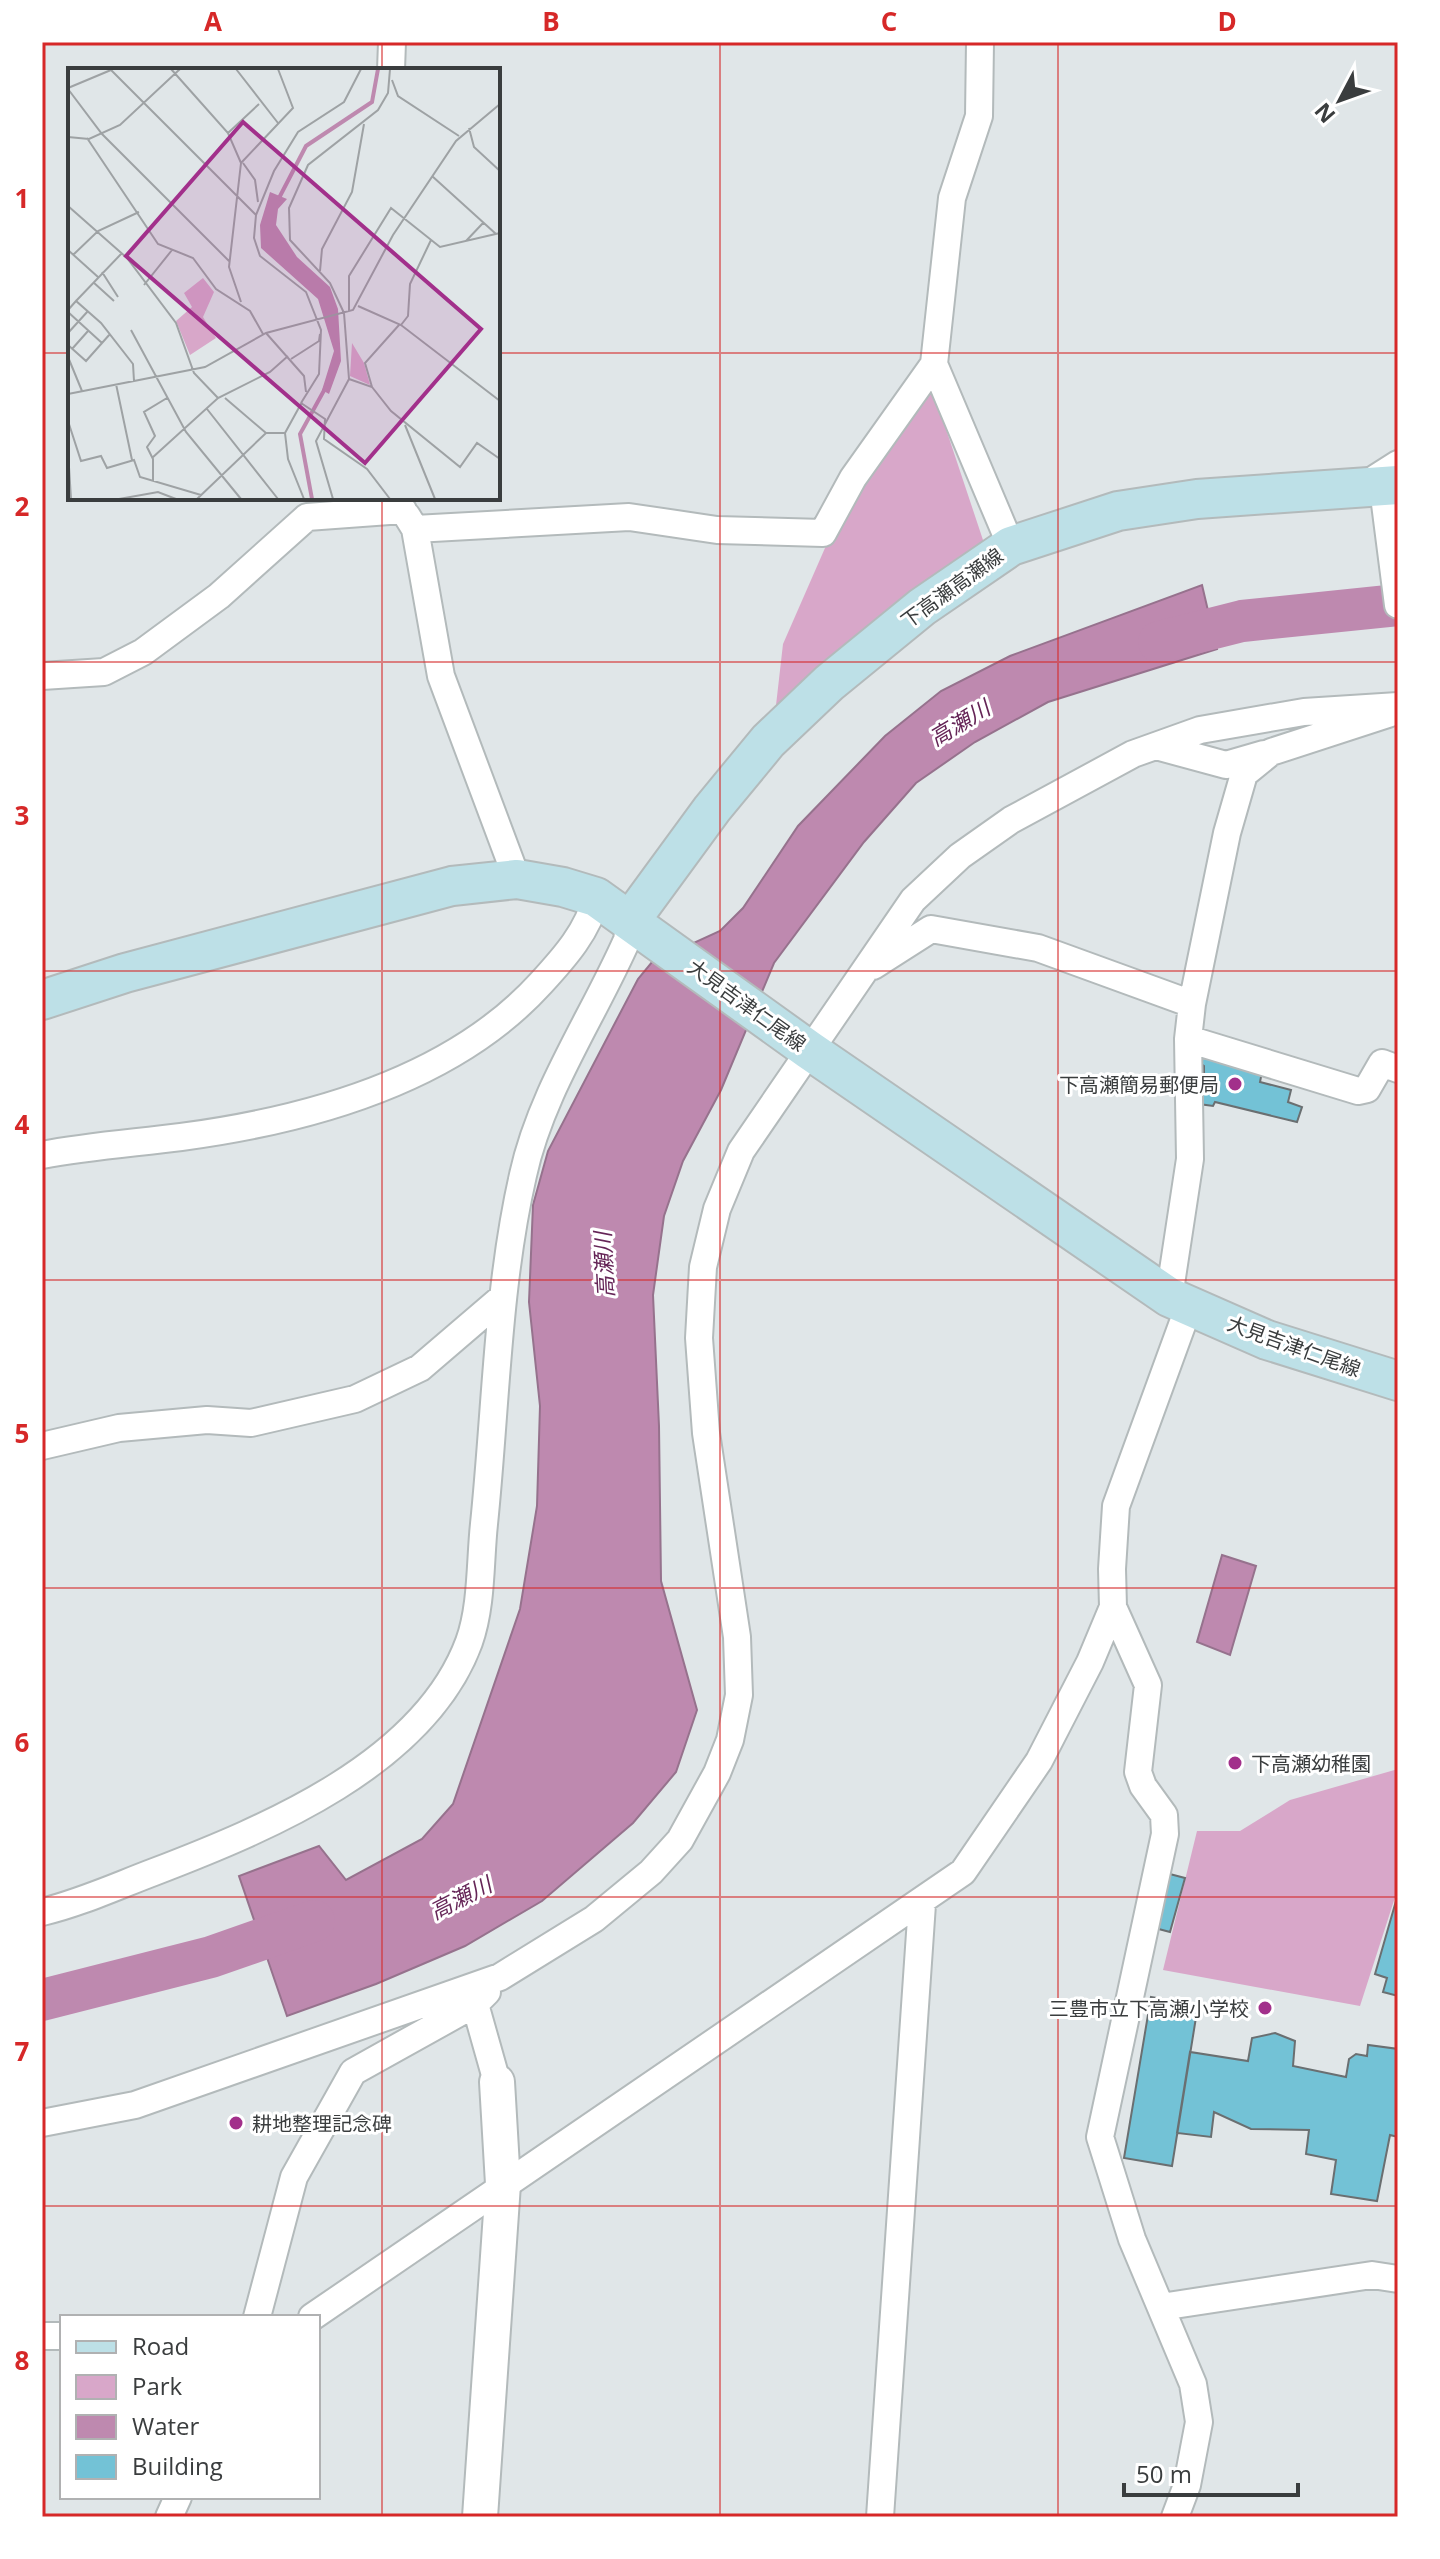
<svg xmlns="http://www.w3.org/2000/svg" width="1440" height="2559" font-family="'Open Sans','Noto Sans JP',sans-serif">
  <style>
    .green { fill: #d8a7c9 }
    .water { fill: #be89af; stroke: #96728d; stroke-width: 2 }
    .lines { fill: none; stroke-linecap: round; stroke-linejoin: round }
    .river { stroke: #be89af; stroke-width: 42 }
    .building { fill: #73c2d6; stroke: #6a6f71; stroke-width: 2 }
    .minor-casing { stroke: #b3babb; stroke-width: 30 }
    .tertiary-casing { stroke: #b3babb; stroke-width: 38 }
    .secondary-casing { stroke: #b3babb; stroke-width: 42 }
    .minor { stroke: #fff; stroke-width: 26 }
    .tertiary { stroke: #fff; stroke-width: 34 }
    .secondary { stroke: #bde0e7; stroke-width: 38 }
    .grid { fill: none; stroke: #d62828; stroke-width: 2; stroke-opacity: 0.55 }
    .poi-dot { fill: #a2308b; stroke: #fff; stroke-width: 3 }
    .labels { text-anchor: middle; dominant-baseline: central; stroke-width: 6; stroke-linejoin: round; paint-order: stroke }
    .street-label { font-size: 20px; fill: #3a3d3e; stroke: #fff }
    .poi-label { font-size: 20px; fill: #3a3d3e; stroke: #fff; text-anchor: end }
    .water-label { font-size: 22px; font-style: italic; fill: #652557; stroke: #fff }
    .inset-river { fill: none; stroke: #be89af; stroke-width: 4 }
    .inset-road { fill: none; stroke: #9ea2a4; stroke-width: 2 }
    .view { fill: #a2308b; fill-opacity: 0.15; stroke: #a2308b; stroke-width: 4 }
    .inset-edge { fill: none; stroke: #3a3d3e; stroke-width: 4 }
    .neatline { fill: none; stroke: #d62828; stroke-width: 3 }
    .grid-label { font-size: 26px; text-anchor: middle; font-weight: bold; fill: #d62828 }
  </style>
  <rect width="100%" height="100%" fill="#e0e6e8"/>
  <!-- green -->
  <path class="green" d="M932,387L987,552L775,714L783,644L832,532Z
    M1398,1769V1888L1360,2006L1163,1970L1197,1831H1240L1290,1800Z"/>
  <!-- water -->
  <path class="water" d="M1202,585L1217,649L1048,702L975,742L916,783L864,842L774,963L721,1090L683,1161L664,1216L653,1295L659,1426L661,1581L697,1710L676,1772L633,1823L542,1901L465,1946L376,1984L287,2016L239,1876L319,1846L346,1880L422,1839L453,1804L520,1609L537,1506L540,1406L529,1302L533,1205L548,1151L638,979L652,962L720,931L743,908L798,826L885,736L941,691L1010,656Z
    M1222,1555L1256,1566L1230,1655L1197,1642Z"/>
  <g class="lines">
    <!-- river -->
    <path class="river" d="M1159,642L1242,621L1398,605
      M42,2000L211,1957L314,1921"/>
  </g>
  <!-- building -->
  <path class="building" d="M1198,1049L1262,1072L1260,1082L1291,1090L1288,1102L1302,1107L1297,1122L1215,1102L1213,1106L1199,1104L1198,1095L1204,1094V1066L1197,1061Z
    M1166,1873L1185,1878L1170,1932L1151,1927Z
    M1398,1894V1996L1383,1992L1387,1978L1375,1974Z
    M1151,1997L1198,2005L1172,2166L1124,2158Z
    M1275,2033L1295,2041L1293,2066L1346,2077L1349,2059L1356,2054L1367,2056L1368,2045L1398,2049V2137L1390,2135L1377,2201L1331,2194L1336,2160L1306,2154L1309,2130L1251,2129L1214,2112L1211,2137L1177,2133L1190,2052L1248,2061L1252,2038Z"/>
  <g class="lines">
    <!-- minor casing -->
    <g class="minor-casing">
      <path id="minor" d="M980,42L979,116L952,198L934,364L1011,546
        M391,70L392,42
        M1398,464L1376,478L1383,488L1398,605
        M407,516L415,529L441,676L517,879
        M415,529L629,517L717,530L823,533L853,478L934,364
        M42,676L104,672L143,652L219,596L307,517L403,510
        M1156,746L1226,765L1264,754
        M873,966L931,929L1038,948L1192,1004
        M1188,1039L1358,1091L1367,1089L1382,1063L1398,1069
        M42,1155C88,1146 134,1143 181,1137C309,1120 452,1081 541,983C564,958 589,930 596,897
        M1169,1297L1190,1159L1188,1039L1192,1004L1227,833L1244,774L1271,752L1388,714
        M42,1446L119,1428L207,1420L251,1423L355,1399L420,1368L503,1297
        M42,1912C80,1903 117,1886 154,1872C266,1829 424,1764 469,1642C482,1606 480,1561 484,1524C496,1408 497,1289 523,1175C541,1092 593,1017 627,940L630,921
        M487,1992L475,2004L497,2082
        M42,2123L135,2105L500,1977L594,1919L651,1872L680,1840L717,1773L730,1740L739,1695L737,1637L706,1433L699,1338L703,1267L717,1209L741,1151L913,900L960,856L1011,820L1133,754L1200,730L1304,712L1398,706
        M1161,2307L1372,2275L1398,2279
        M257,2317L294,2177L353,2072L475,2004
        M312,2317L963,1872L1039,1761L1090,1662L1113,1607
        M42,2336H62
        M169,2517L178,2497
        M880,2517L922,1904
        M1175,2517L1187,2485L1199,2422L1193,2384L1132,2239L1100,2137L1165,1834L1164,1815L1143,1786L1138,1772L1148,1685L1113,1607L1112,1569L1116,1506L1189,1306"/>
    </g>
    <!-- tertiary casing -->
    <g class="tertiary-casing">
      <path id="tertiary" d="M480,2517L503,2184L497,2082"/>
    </g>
    <!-- secondary casing -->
    <g class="secondary-casing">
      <path id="secondary" d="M630,921L712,809L768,741L829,683L922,607L1011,546L1118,511L1197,499L1398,485
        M42,1000L125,973L452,886L517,879L563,887L596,897L809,1050L1169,1297L1267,1340L1398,1381"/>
    </g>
    <!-- minor -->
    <use href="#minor" class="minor"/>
    <!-- tertiary -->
    <use href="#tertiary" class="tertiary"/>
    <!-- secondary -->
    <use href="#secondary" class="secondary"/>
  </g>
  <!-- grid -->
  <path class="grid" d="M382,42V70M720,42V2517M1058,42V2517M42,353H70M498,353H1398M382,498V2517M42,662H1398M42,971H1398M42,1280H1398M42,1588H1398M42,1897H1398M42,2206H1398"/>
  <!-- markers -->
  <g class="poi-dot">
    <circle cx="1235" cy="1084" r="8"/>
    <circle cx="1235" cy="1763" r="8"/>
    <circle cx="1265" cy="2008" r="8"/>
    <circle cx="236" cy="2123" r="8"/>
  </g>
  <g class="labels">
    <!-- street labels -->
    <g class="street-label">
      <text transform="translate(952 588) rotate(-36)">下高瀬高瀬線</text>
      <text transform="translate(747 1005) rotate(36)">大見吉津仁尾線</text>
      <text transform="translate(1294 1346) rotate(20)">大見吉津仁尾線</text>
    </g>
    <!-- poi labels -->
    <g class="poi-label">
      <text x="1219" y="1084">下高瀬簡易郵便局</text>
      <text x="1251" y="1763" text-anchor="start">下高瀬幼稚園</text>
      <text x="1249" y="2008">三豊市立下高瀬小学校</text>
      <text x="252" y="2123" text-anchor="start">耕地整理記念碑</text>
    </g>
    <!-- water labels -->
    <g class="water-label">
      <text transform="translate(959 722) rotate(-31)">高瀬川</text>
      <text transform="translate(603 1265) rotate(-93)">高瀬川</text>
      <text transform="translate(460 1897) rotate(-27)">高瀬川</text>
    </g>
  </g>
  <!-- overview -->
  <g transform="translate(68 68)">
    <rect width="432" height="432" fill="#e0e6e8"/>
    <path d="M135,210L146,224L135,249L148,270L122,287L108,253L124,239L116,225ZM284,275L296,295L302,317L282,308Z" fill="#d8a7c9"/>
    <path d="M202,124L219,131L210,141L208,157L229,189L262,219L270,241L273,293L261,326L254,322L266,283L250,231L193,180L192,157Z" fill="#be89af"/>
    <path class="inset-river" d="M210,132L238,78L304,34L310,1M244,431L232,366L259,317"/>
    <path class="inset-road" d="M42,1L188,147M103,1L160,65L173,95L161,199L173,234M168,1L210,55M324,12L330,28L391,68M0,20L43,2M0,21L34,66L161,193M401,60L406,79L432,103M160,65L191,36M0,69L21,71L52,57L112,1M19,70L90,176L125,190L148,221L182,243L195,266M173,95L225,40L210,1M175,95L187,112L190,134M364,108L428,166M0,138L59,190L108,255L126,305L150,330M398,173L415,155M0,182L30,209M5,187L30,163L71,144M252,203L254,181L284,124L296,56M34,204L50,229M25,214L46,233M76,217L104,182M8,233L54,185M290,238L333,257L432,333M0,242L8,233L33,255L65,296L66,313M0,244L34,275M281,244V208L323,140L372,179L432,165M276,245L262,215L222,172L221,140L240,97L310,42L320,25L322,1M333,257L340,248L342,216L363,172M63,262L118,364L173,431M0,265L20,243M198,265L236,308L238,324M0,277L18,293L42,266M4,281L20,263M0,289L14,323M223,291L251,273L252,266M281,311L304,319L323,343L392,399L409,375L432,391M48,316L64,392M304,319L297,295L331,257M0,326L137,299L198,265L285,242L325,167L388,73L432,36M157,330L198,365M234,334L217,365L220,391L236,431M233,335L251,306L253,262L238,224L192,188L186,170L188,147L206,103L230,64L276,34L293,1M233,335L257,351L256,371L299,401L322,431M139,341L210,431M0,353L13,393L33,388L39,400L66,392L72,409L133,427M337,357L367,431M0,383L3,431M84,390L150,330L202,304L220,288M85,413V391L79,379L87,368L76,344L99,330M51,431L90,424L108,431M129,431L198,365H217M265,431L248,373L281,311L276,245"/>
    <path class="view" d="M175,54L413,261L297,395L58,188Z"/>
    <rect width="432" height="432" class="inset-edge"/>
  </g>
  <!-- border -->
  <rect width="1440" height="2559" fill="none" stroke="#ffffff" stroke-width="88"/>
  <!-- legend -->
  <rect x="60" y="2315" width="260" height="184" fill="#ffffff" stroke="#b0b1b2" stroke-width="2"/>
  <rect x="76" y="2341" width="40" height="12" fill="#bde0e7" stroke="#b0b1b2" stroke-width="2"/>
  <text x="132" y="2355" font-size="24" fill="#3a3d3e">Road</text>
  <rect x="76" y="2375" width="40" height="24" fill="#d8a7c9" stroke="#b0b1b2" stroke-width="2"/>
  <text x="132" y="2395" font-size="24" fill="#3a3d3e">Park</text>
  <rect x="76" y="2415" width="40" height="24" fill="#be89af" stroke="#b0b1b2" stroke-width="2"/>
  <text x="132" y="2435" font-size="24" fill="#3a3d3e">Water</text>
  <rect x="76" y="2455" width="40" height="24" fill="#73c2d6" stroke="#b0b1b2" stroke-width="2"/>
  <text x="132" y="2475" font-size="24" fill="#3a3d3e">Building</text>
  <!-- north arrow -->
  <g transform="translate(1340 100) rotate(229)" stroke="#ffffff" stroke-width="6" paint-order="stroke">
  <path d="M0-6L14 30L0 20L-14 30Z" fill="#3a3d3e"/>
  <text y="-12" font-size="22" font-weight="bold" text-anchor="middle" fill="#3a3d3e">N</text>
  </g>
  <!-- scale -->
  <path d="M1124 2483v12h174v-12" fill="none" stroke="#3a3d3e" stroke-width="4"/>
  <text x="1136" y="2483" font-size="24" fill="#3a3d3e" stroke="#ffffff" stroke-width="6" paint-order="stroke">50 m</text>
  <rect x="44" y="44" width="1352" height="2471" class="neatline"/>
  <g class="grid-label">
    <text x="213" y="31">A</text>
    <text x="551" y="31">B</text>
    <text x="889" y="31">C</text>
    <text x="1227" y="31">D</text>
    <text x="22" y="208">1</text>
    <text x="22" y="516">2</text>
    <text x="22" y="825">3</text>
    <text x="22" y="1134">4</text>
    <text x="22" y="1443">5</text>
    <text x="22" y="1752">6</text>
    <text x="22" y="2061">7</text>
    <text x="22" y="2370">8</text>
  </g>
</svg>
